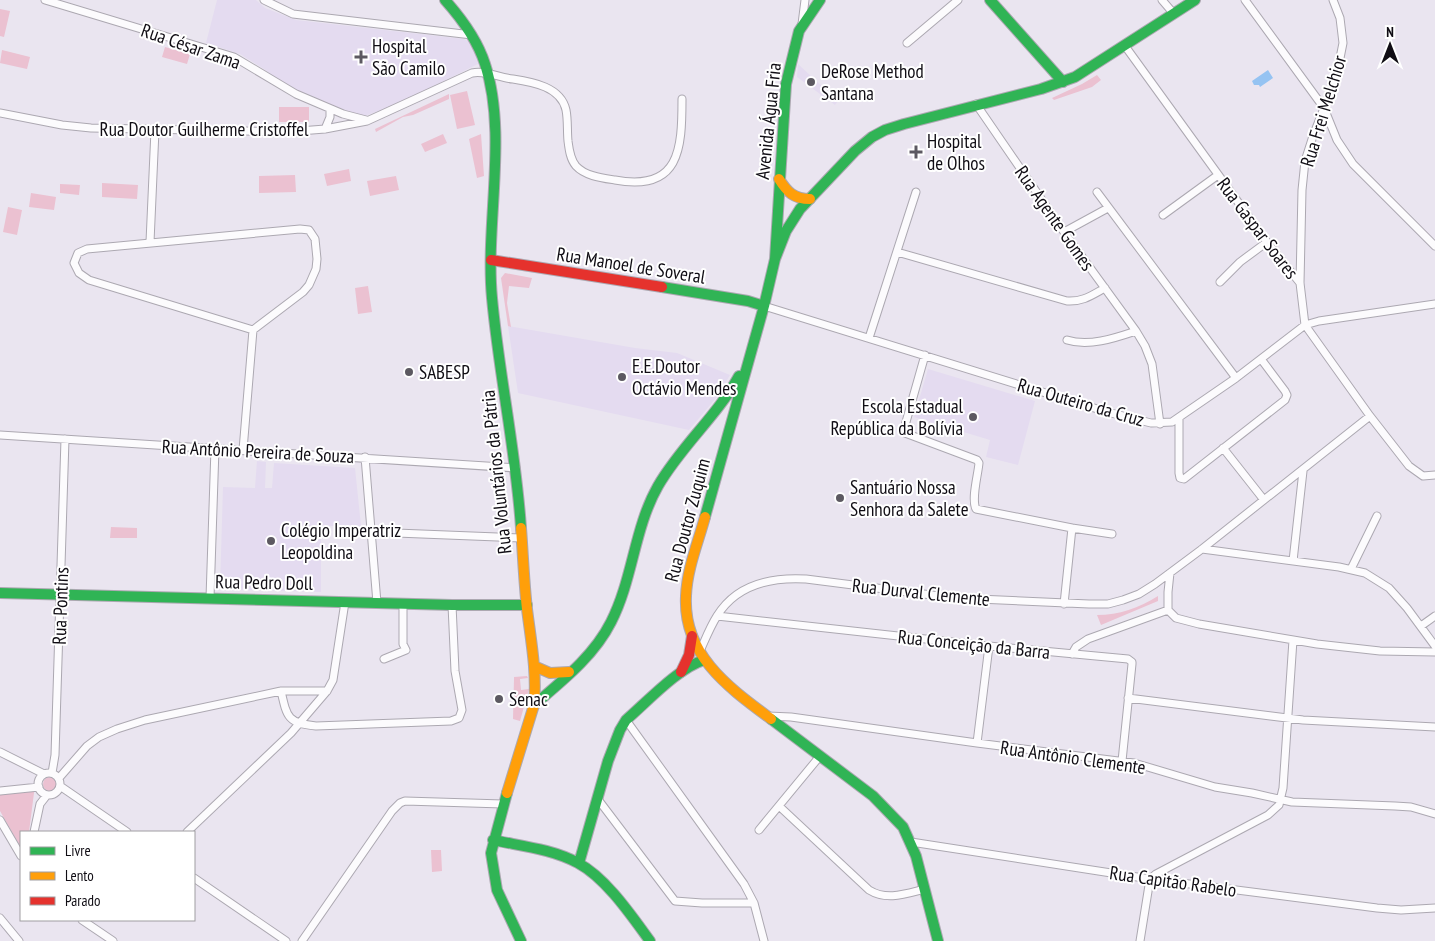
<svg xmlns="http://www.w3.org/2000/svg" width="1435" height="941" font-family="'PT Sans Narrow',sans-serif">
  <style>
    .built { fill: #e4dbf0 }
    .green { fill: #ebc1d1 }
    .water { fill: #95c3f2 }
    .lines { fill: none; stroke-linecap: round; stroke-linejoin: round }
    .street-casing { stroke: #aca8b1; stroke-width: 9 }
    .fast-casing { stroke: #aca8b1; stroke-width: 12 }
    .slow-casing { stroke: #aca8b1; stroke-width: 12 }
    .jam-casing { stroke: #aca8b1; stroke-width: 12 }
    .street { stroke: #fcfbfd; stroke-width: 7 }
    .fast { stroke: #30b455; stroke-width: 10 }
    .slow { stroke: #ff9f0a; stroke-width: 10 }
    .jam { stroke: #e5322d; stroke-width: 10 }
    .poi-dot { fill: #5c5961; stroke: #fff; stroke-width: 2 }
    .labels { text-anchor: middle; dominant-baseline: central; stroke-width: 4; stroke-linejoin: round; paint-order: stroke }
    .street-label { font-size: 19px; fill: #100d14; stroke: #fff }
    .poi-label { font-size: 19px; fill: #100d14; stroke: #fff; text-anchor: start }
  </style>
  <rect width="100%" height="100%" fill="#eae5f0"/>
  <!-- built -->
  <path class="built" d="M217,0H256L265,8L296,20L464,39L471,43L476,53L478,64L400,103L362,117L301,93L277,80L264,69L240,54L206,43Z
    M798,64L838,101L835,105L797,77Z
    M508,326L635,348L677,353L730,375L717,397L689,430L518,393Z
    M928,369L1035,401L1018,465L986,457L990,440L914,417Z
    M257,461L266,462L265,488H272L274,463L355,468L361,526H321V592L220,589L223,487L255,488Z"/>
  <!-- green -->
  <path class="green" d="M0,9L10,11L4,37L0,36Z
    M165,47L190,54L187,64L162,57Z
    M2,50L30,57L27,69L0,63Z
    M1097,75L1101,80L1092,87L1054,100L1052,98L1082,84Z
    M467,91L475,125L457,129L450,95Z
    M449,94V99L413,115L403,117L376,132L375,129Z
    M279,107H309V122H279Z
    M443,134L447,143L425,152L421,144Z
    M481,134L484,176L477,178L469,139Z
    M349,169L351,181L327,186L324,174Z
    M295,175L296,192L259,193V176Z
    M396,176L399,190L370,196L367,181Z
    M102,183L138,185L137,199L102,197Z
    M60,184L80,185L79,195L60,193Z
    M31,193L56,197L54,210L29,207Z
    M8,207L22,210L17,235L3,232Z
    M505,273L532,278L529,288L509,286L507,303L511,327L508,326L501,278Z
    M368,286L372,312L358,314L355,288Z
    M111,527L137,528V538H110Z
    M1158,596V601L1101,625L1097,615C1119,615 1139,608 1158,596Z
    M527,676L528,678L520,679L521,690L529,689L520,721L513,719L514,679V677Z
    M43 784a7 7 0 1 1 14 0a7 7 0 1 1-14 0Z
    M35,785L29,832H21V848L0,811V791Z
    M431,850H441L442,871L432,872Z"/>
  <!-- water -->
  <path class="water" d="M1268,70L1273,78L1260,87L1259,85H1254L1252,81Z"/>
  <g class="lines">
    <!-- street casing -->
    <g class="street-casing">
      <path id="street" d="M45,0L234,57L296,94L343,114L366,120
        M264,0L293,14L472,35
        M1162,0L1174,14
        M1245,0L1324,108L1337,140L1353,164L1435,246
        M1333,0L1340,18L1343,43L1336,78L1313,136L1305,161L1302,190L1300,283L1305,325L1370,416L1409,466L1423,476L1435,475
        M802,24L805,0
        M907,43L958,0
        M1125,46L1267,242L1300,283
        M976,104L1064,232L1136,331L1145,346L1152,364L1160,424
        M0,113L62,125L91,128L287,132L325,129L367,121L472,73C486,70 499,78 513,79C533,82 561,87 566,110C568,120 567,131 568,141C569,149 570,159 576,166C585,176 602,178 615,180C680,192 682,149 682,99
        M325,129L330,117V109
        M1097,192L1236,378
        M1163,215L1218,175
        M300,229L309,230L315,239L317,259L316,269L309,285L303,292L253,330L89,280L79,273L74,263L78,253L87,249Z
        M1064,232L1108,208
        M150,242L155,130
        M897,252L1067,301C1083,302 1092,295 1105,288
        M1220,282L1240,262L1267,242
        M764,306L1107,412L1151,423L1172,422L1236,378L1305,325L1319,321L1435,304
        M869,338L916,192
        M1067,340C1089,347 1115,338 1136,331
        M925,355L904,429L905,433L977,460L979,463C978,475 971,499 976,509L1072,528L1064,604
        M1179,419V473L1180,478L1184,479L1285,400L1287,395L1285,391L1261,359
        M0,435L516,468
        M1223,448L1264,500
        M243,450L253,330
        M365,457L377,603
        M1072,528L1112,534
        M371,532L521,538
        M1202,549L1339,567L1365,573L1389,588L1407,608L1435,646
        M1293,561L1303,471
        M1351,569L1377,516
        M210,598L215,448
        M1168,610L1176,618L1199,624L1317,644L1380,651L1435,652
        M717,616L989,646L1128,659L1132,662V664L1122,761
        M1421,626L1435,616
        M700,651C705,640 710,627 717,616C736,585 771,577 806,579L955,598L1089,604H1108L1123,600L1139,594L1155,584L1202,549L1370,416
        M1072,654L1076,647L1088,639L1168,610V592L1170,573
        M384,659L406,650L403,644V603
        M281,691C287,718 288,723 316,726L451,721L459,718L462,710L455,671L452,605
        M1128,698L1303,720L1435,727
        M768,716L791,717L977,743L1134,763L1215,787L1252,793L1292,802L1395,806L1411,807L1435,814
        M626,720L744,884L754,903L764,941
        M977,743L989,646
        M0,752L44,774
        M52,773L55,755L65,439
        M38 784a11 11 0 1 1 22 0a11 11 0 1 1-22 0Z
        M59,778L87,746L99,737L117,729L145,720L281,691H327
        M60,786L127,832
        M0,791L39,787
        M597,798L675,901L702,903H754
        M779,806L869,890C887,901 905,894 925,889
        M0,820L21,856
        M759,830L820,756
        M34,832L40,804L47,795
        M187,832L291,733L327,691L333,680L345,602
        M911,842L1150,879L1377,908L1401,910L1435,908
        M194,878L286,941
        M1150,879L1156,874L1268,815L1279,805L1283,788L1293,640
        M0,918L19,941
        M82,920L113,941
        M302,941L392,811L400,803L405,801L503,804
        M1140,941L1150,879"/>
    </g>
    <!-- fast casing -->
    <g class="fast-casing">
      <path id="fast" d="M445,0C462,19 477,39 485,64C508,134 485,224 492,298C499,375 516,451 521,528
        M990,0L1063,82
        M775,259L786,231L800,209L855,151L872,137L885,130L904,124L1041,89L1075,77L1195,0
        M662,287L748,301L764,306L705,517
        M764,306L775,259L786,84L799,31L820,0
        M0,593L452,605H527
        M534,705C562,681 594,656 611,622C633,579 634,528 658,486C681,446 717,416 739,376
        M771,719L873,796L903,827L916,856L938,941
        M507,793L491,853L497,890L521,941
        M493,840C521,846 552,849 578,863C606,878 631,915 650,941
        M579,863L608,761L620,730L626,720C647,702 678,668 704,660"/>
    </g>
    <!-- slow casing -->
    <g class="slow-casing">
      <path id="slow" d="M779,179C787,192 794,199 810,199
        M705,517C698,543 687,569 686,596C683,655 728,687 771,719
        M534,666L550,673L569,672
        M507,793L534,705C537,672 531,641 527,609C524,582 523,555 521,528"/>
    </g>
    <!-- jam casing -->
    <g class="jam-casing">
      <path id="jam" d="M491,260L662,287
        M681,672L689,655L692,636"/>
    </g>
    <!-- street -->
    <use href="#street" class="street"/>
    <!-- fast -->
    <use href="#fast" class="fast"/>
    <!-- slow -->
    <use href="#slow" class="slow"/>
    <!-- jam -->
    <use href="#jam" class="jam"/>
  </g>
  <!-- markers -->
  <g class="poi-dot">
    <path d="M358.5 49.5h5v5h5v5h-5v5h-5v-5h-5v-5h5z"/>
    <circle cx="811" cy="82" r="5"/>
    <path d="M913.5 144.5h5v5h5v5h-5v5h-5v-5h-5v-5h5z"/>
    <circle cx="409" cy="372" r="5"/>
    <circle cx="622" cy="377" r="5"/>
    <circle cx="973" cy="417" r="5"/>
    <circle cx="840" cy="498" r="5"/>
    <circle cx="271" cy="541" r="5"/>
    <circle cx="499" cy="699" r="5"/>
  </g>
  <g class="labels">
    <!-- street labels -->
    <g class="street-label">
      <text transform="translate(191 46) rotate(19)">Rua César Zama</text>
      <text transform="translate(1323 111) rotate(-73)">Rua Frei Melchior</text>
      <text transform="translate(768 121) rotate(-84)">Avenida Água Fria</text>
      <text x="204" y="129">Rua Doutor Guilherme Cristoffel</text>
      <text transform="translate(1055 218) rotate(55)">Rua Agente Gomes</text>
      <text transform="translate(1258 228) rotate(53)">Rua Gaspar Soares</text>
      <text transform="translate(631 265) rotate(9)">Rua Manoel de Soveral</text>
      <text transform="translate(1081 402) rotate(16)">Rua Outeiro da Cruz</text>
      <text transform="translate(258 451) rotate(3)">Rua Antônio Pereira de Souza</text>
      <text transform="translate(496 472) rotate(-96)">Rua Voluntários da Pátria</text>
      <text transform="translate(687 520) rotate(-75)">Rua Doutor Zuquim</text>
      <text transform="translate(264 582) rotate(1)">Rua Pedro Doll</text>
      <text transform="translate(921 592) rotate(6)">Rua Durval Clemente</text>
      <text transform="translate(60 606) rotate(-88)">Rua Pontins</text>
      <text transform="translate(974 644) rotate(6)">Rua Conceição da Barra</text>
      <text transform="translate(1073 757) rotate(8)">Rua Antônio Clemente</text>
      <text transform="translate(1173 881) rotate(8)">Rua Capitão Rabelo</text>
    </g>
    <!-- poi labels -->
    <g class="poi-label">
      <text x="372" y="46">Hospital<tspan x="372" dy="22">São Camilo</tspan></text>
      <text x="821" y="71">DeRose Method<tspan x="821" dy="22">Santana</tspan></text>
      <text x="927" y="141">Hospital<tspan x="927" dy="22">de Olhos</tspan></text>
      <text x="632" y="366">E.E.Doutor<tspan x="632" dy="22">Octávio Mendes</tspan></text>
      <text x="419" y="372">SABESP</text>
      <text x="963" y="406" text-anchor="end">Escola Estadual<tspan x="963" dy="22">República da Bolívia</tspan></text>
      <text x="850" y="487">Santuário Nossa<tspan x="850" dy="22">Senhora da Salete</tspan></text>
      <text x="281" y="530">Colégio Imperatriz<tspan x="281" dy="22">Leopoldina</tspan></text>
      <text x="509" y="699">Senac</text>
    </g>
  </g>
  <!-- legend -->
  <rect x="20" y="831" width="175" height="90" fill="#ffffff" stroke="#9f9ea1"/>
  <rect x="30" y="847" width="25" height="8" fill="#30b455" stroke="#9f9ea1"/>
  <text x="65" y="856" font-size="15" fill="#100d14">Livre</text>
  <rect x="30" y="872" width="25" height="8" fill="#ff9f0a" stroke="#9f9ea1"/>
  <text x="65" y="881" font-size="15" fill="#100d14">Lento</text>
  <rect x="30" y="897" width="25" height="8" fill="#e5322d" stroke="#9f9ea1"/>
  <text x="65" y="906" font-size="15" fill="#100d14">Parado</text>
  <!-- north arrow -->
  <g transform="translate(1390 45)" stroke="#ffffff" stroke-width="4" paint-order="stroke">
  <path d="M0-4L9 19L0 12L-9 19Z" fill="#100d14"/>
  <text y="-8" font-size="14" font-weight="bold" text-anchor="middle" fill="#100d14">N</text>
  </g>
</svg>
